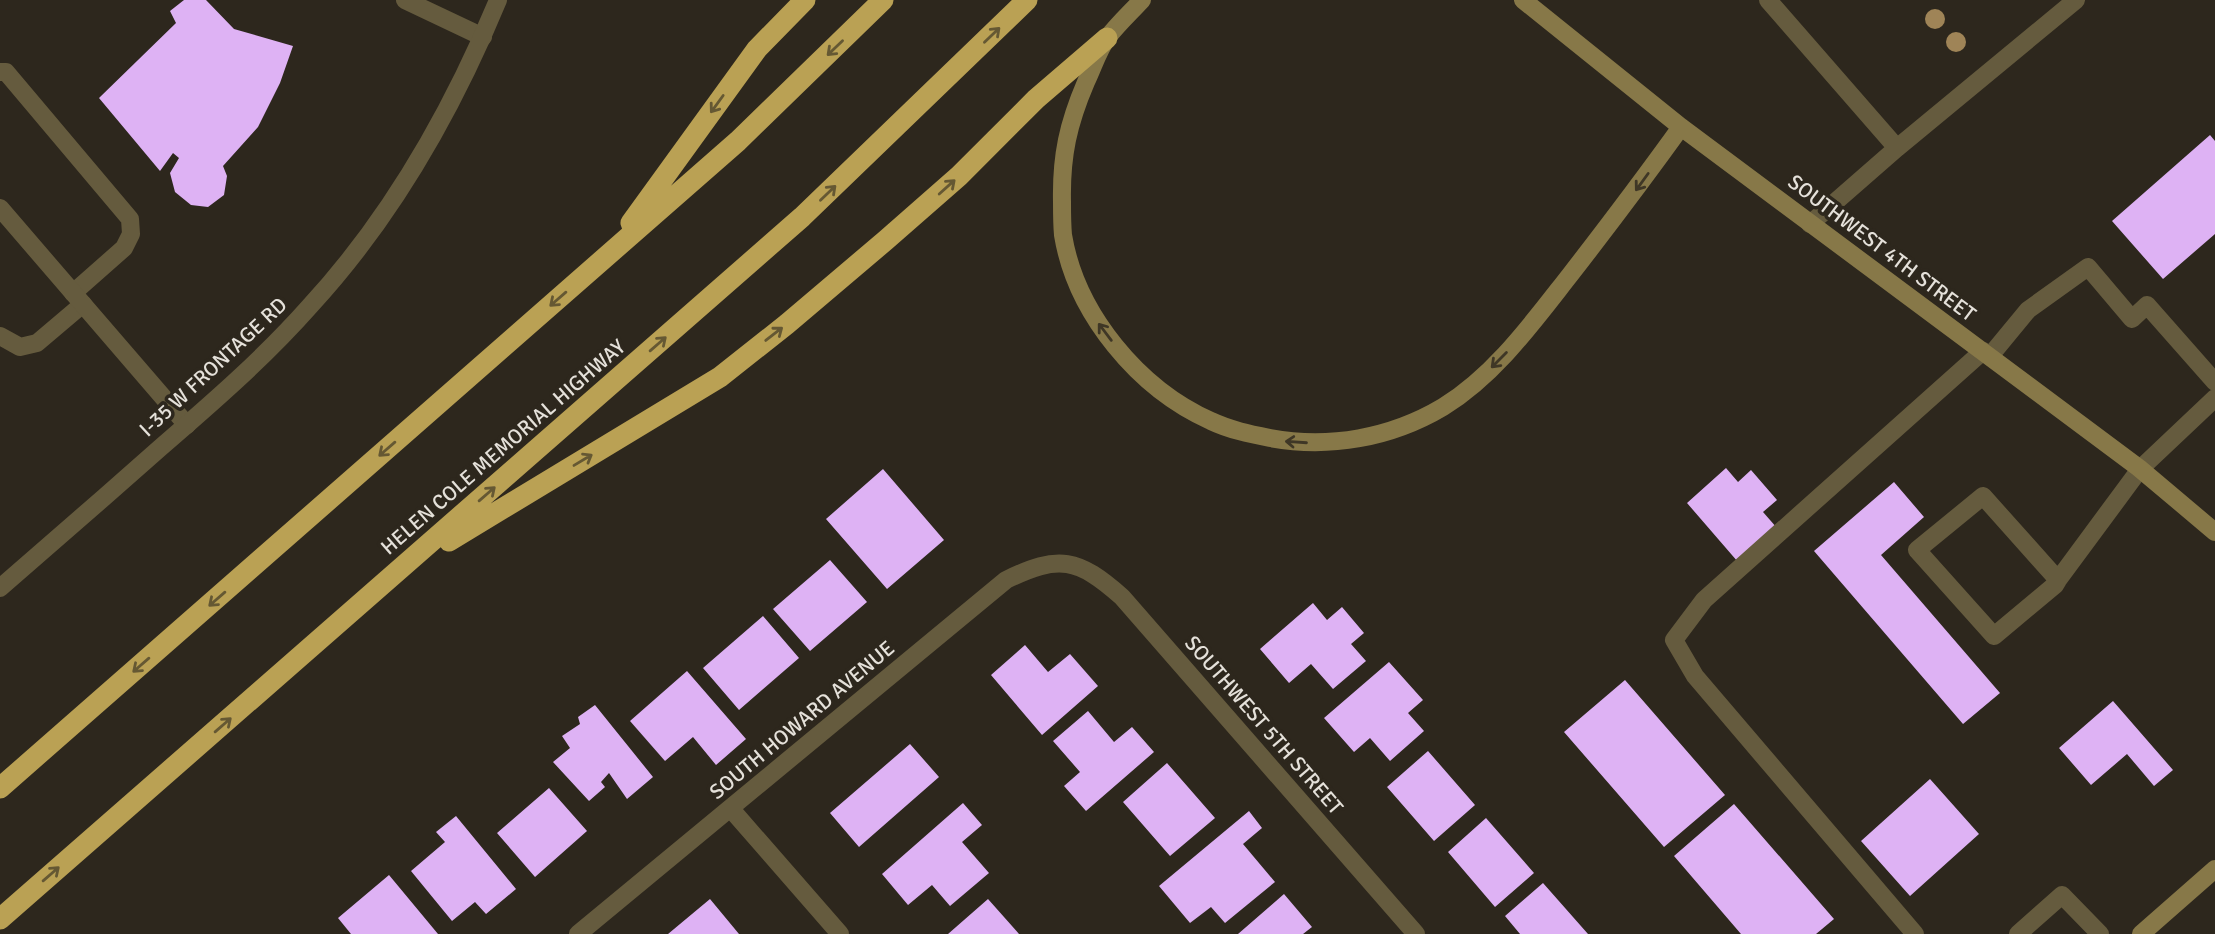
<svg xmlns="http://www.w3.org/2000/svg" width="2215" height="934" font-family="Signika,sans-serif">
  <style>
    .building { fill: #deb2f4 }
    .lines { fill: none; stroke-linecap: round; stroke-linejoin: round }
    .service { stroke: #655b3e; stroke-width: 18 }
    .minor { stroke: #655b3e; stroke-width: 18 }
    .tertiary { stroke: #655b3e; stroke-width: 18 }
    .secondary { stroke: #877848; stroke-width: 18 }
    .motorway { stroke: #baa154; stroke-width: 21 }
    .tree { fill: #9f8457 }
    .oneway { stroke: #655833 }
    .oneway2 { stroke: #3f3726 }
    .labels { text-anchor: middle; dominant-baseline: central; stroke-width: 7; stroke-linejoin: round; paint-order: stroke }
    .street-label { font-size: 21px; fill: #e5e1da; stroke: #2d271d }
  </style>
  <rect width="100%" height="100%" fill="#2d271d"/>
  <!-- building -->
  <path class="building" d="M184,0H206L234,29L293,46L280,83L258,127L223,166L227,176L224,195L208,207L191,205L175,192L170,173L179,158L173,153L160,171L99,98L176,23L170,11Z
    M2210,135L2215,141V234L2163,279L2112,221Z
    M1726,468L1738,482L1751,470L1777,500L1763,512L1777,528L1738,562L1687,503Z
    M883,469L944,540L887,589L826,519Z
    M1894,482L1924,517L1881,555L2000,693L1963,724L1814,551Z
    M830,560L867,602L810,651L773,609Z
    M1313,603L1327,620L1342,607L1364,633L1351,644L1366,661L1333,689L1311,664L1289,683L1260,649Z
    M763,616L799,658L739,710L703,668Z
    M1025,645L1048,672L1070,654L1098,686L1042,735L991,675Z
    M1389,662L1423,700L1408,713L1424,731L1390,761L1370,738L1354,752L1324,718Z
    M687,671L746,739L716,765L693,737L665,761L630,721Z
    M1625,680L1725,795L1664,847L1564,732Z
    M2113,701L2173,770L2154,786L2127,754L2091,785L2059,748Z
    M595,705L653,777L627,799L609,773L601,782L605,787L589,801L553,762L570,748L562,736L580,724L578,717Z
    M1088,711L1114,742L1132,727L1154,752L1086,811L1064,786L1080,772L1053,741Z
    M910,744L939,777L859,847L830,813Z
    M1428,751L1475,805L1434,841L1387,787Z
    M1167,763L1215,818L1170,856L1123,802Z
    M1930,779L1979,834L1910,896L1861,841Z
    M549,788L587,831L535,877L497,833Z
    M963,803L982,825L962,842L989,873L950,906L932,885L908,905L882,874Z
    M1734,804L1834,919L1816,934H1741L1674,856Z
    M1249,811L1262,828L1243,844L1275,882L1225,923L1211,907L1190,923L1159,886Z
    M456,816L516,889L486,914L475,902L452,921L411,871L445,842L436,832Z
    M1486,818L1534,873L1495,907L1448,852Z
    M389,875L438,934H351L338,918Z
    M1543,883L1588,934H1520L1505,916Z
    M1284,894L1312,927L1303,934H1238Z
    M710,899L739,934H668Z
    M988,899L1019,934H948Z"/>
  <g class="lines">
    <!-- service -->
    <path class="service" d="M405,0L483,37
      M0,72H6L130,219L131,234L124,248L73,293
      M0,336L20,347L37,343L83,304
      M1990,356L2028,310L2088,267L2132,319L2147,305L2215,382
      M2058,580L1983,496L1917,550L1994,636L2055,585L2058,580L2140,469L2215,398
      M1915,934L1695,676L1674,640L1704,600L1983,351
      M2018,934L2062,895L2100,934"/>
    <!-- minor -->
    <path class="minor" d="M0,208L187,425
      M731,809L840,934
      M578,934L1006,580C1059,554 1078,558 1122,597L1416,934"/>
    <!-- tertiary -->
    <path class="tertiary" d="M1768,0L1897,148
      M1810,224L1897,148L2076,0
      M0,588C53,542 107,495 160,448C212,403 264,358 310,306C392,217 452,111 498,0"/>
    <!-- secondary -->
    <path class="secondary" d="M1142,0C1131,12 1118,24 1108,37C1098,50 1093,68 1086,82C1068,124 1061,156 1062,202C1062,213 1062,224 1063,235C1076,314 1139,389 1211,421C1230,430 1250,434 1270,438C1329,449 1391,438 1443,407C1495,375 1533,322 1570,275C1608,226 1645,177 1681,127
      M1523,0L1681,127L2139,468L2215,532
      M2141,934L2215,869"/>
    <!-- motorway -->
    <path class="motorway" d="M631,223L757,49L805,0
      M449,541L720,377L787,324L886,240L959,176L1036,99L1107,38
      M0,788L738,141L883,0
      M0,919L802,217L1027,0"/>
  </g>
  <!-- trees -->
  <g class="tree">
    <circle cx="1935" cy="19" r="10"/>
    <circle cx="1956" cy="42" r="10"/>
  </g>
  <!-- one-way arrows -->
  <defs><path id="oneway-shaft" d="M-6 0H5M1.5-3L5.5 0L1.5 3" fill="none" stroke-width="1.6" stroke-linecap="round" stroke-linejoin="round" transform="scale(1.75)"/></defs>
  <g class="oneway">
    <use href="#oneway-shaft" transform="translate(992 35) rotate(-44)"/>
    <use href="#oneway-shaft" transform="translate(835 48) rotate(136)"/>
    <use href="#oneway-shaft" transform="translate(717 104) rotate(126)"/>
    <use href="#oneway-shaft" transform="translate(947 187) rotate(-42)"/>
    <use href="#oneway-shaft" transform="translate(828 193) rotate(-44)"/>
    <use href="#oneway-shaft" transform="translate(558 299) rotate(139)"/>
    <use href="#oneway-shaft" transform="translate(774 334) rotate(-38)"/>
    <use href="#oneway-shaft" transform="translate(658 344) rotate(-41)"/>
    <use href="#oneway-shaft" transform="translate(387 449) rotate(139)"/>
    <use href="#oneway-shaft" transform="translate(583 460) rotate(-31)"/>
    <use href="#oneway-shaft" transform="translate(487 494) rotate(-41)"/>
    <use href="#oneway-shaft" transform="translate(217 599) rotate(139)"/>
    <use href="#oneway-shaft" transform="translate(141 665) rotate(139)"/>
    <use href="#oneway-shaft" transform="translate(223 725) rotate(-41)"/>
    <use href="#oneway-shaft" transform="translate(51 874) rotate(-41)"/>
  </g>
  <g class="oneway2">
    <use href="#oneway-shaft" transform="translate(1642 182) rotate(126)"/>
    <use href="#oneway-shaft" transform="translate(1105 332) rotate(-127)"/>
    <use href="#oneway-shaft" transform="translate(1499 360) rotate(135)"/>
    <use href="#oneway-shaft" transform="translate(1296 442) rotate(-176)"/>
  </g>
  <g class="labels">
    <!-- street labels -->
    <g class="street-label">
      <text transform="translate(1882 248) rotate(37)">SOUTHWEST 4TH STREET</text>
      <text transform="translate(213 367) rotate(-43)">I-35 W FRONTAGE RD</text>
      <text transform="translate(503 447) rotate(-41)">HELEN COLE MEMORIAL HIGHWAY</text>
      <text transform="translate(802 720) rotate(-40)">SOUTH HOWARD AVENUE</text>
      <text transform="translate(1264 725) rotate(49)">SOUTHWEST 5TH STREET</text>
    </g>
  </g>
</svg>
